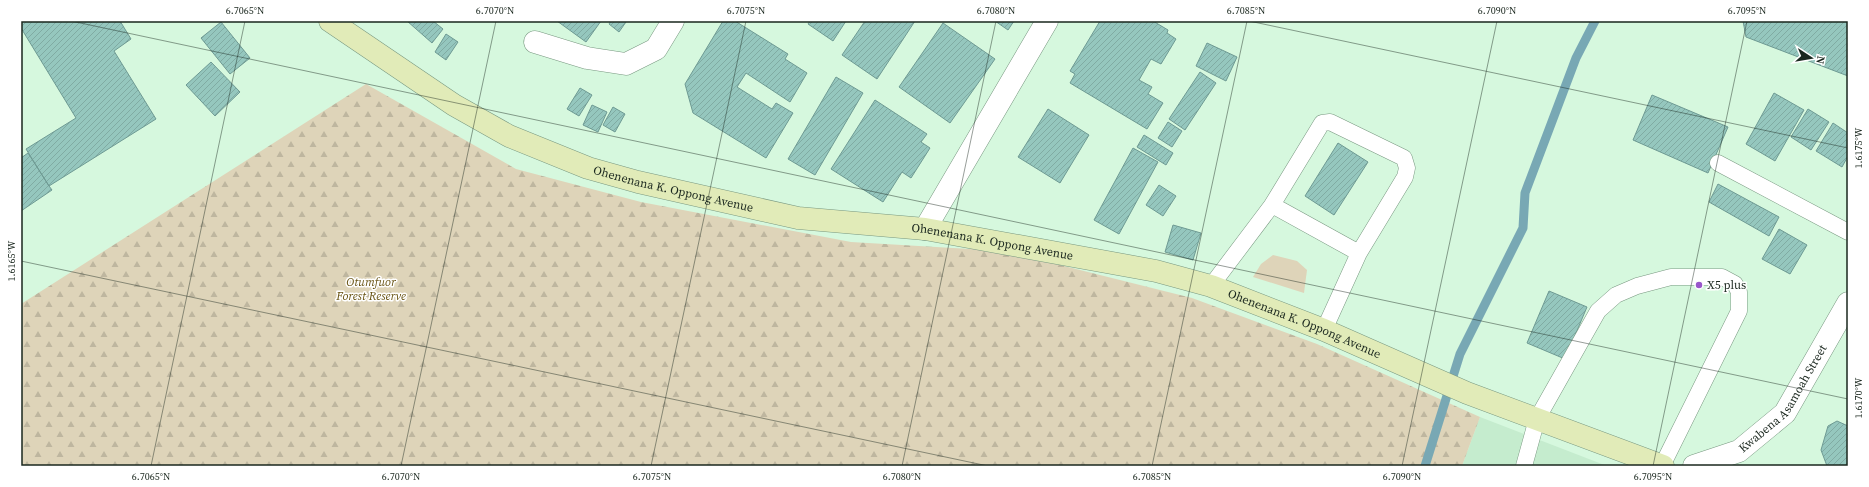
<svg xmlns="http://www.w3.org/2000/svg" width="1869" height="487" font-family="'Source Serif 4',serif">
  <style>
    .built { fill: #c5ecce }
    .grass { fill: #ded4b9 }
    .forest { fill: url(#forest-firs) }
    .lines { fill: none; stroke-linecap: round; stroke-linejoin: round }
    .stream { stroke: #78a8b4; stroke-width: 9 }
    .building { fill: url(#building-hatch); stroke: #6e9a93 }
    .lane-casing { stroke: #799881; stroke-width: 17 }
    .street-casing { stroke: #799881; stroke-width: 23 }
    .secondary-casing { stroke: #799881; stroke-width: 23 }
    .lane { stroke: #fff; stroke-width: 16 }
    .street { stroke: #fff; stroke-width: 22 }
    .secondary { stroke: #e1ebb8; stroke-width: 22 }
    .ticks { fill: none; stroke: #1a271e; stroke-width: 1; stroke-opacity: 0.45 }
    .poi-dot { fill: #9855ca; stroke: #fff; stroke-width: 1.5 }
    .labels { text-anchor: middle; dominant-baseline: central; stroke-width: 3; stroke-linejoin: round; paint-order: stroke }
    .street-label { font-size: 12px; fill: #1a271e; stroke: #fff }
    .park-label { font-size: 12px; font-style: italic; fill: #675211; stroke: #fff }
    .poi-label { font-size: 12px; fill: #1a271e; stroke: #fff; text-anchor: start }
    .neatline { fill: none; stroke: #1a271e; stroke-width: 1.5 }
    .ticks-label { font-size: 10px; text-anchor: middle; fill: #1a271e }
  </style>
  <defs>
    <pattern id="forest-firs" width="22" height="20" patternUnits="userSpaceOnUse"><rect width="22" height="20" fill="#ded4b9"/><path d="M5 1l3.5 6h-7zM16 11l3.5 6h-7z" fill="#beb69f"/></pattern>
    <pattern id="building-hatch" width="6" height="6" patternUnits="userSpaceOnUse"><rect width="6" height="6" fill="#95c7be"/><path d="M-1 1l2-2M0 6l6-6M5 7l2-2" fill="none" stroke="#80aba3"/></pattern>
  </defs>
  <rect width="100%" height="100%" fill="#d6f8de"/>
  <!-- built -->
  <path class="built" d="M1480,417L1607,466H1462Z"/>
  <!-- grass -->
  <path class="grass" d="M1273,255L1297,261L1307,270L1304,293L1253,277L1261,264Z"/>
  <!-- forest -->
  <path class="forest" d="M366,84L516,169L641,202L851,242L1004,251L1192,298L1317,344L1480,417L1462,466H21V304Z"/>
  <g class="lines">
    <!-- stream -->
    <path class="stream" d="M1425,466L1460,354L1523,228L1525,193L1576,58L1595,21"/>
  </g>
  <!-- building -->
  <path class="building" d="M21,21H120L131,39L114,51L156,119L49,186L26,149L76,118L21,28Z
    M407,21H433L443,29L432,43Z
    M557,21H601L586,42Z
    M611,21H625L626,22L619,32L609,24Z
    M723,21H735L788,54L785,59L807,73L790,102L746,73L737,87L772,109L776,103L793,113L766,158L693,113L685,84Z
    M810,21H846L833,41L808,24Z
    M865,21H915L877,79L842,55Z
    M995,21H1014L1008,30Z
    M1100,21H1153L1168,30L1167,33L1176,39L1161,64L1151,59L1139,80L1152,87L1148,94L1163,103L1147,129L1070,83L1075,74L1070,71Z
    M1743,21H1848V76L1746,37Z
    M221,22L250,58L230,74L201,38Z
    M943,23L995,59L950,123L899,87Z
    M446,34L458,42L446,60L435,52Z
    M1207,43L1237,57L1226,81L1196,66Z
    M211,62L240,92L215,116L186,85Z
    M1200,72L1216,83L1185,130L1169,119Z
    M836,77L863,93L815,175L788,159Z
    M580,88L592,95L579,116L567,109Z
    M1774,93L1804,110L1775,161L1746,144Z
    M1652,95L1728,127L1708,173L1633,140Z
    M875,100L927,134L921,142L930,148L911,178L902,172L883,202L831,169Z
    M592,105L607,112L598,132L583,125Z
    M613,107L625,114L615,132L603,125Z
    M1048,109L1089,135L1060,183L1018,157Z
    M1808,109L1829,122L1811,150L1791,137Z
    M1168,122L1182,131L1172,147L1158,138Z
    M1833,123L1848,133V156L1842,167L1816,151Z
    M1144,135L1173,153L1166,165L1137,147Z
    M1338,143L1368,162L1334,215L1305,196Z
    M1133,148L1158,162L1119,234L1094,220Z
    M28,153L49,186L52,190L21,211V158Z
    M1718,184L1779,217L1769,236L1709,202Z
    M1159,185L1176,196L1163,216L1146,205Z
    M1173,225L1201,233L1193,260L1165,252Z
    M1779,229L1807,245L1790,274L1762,259Z
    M1549,291L1587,307L1565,359L1527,343Z
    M1837,421L1848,426V466H1827L1821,450L1828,426Z"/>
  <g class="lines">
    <!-- lane casing -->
    <g class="lane-casing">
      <path id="lane" d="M1718,163L1848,232
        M1272,205L1322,123L1330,122L1404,158L1407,168L1405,177L1359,253
        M1211,286L1272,205L1359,253L1324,330
        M1524,466L1537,419L1598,311L1616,295L1637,286L1671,277H1722L1735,284L1739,292V311L1662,466"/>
    </g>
    <!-- street casing -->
    <g class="street-casing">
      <g id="street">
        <path d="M535,42L587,58L626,64L656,49L673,21"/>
        <path d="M925,229L1047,21"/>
        <path id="s1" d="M1694,466L1739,451L1785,413L1848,303"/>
      </g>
    </g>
    <!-- secondary casing -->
    <g class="secondary-casing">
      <g id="secondary">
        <path id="s2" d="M330,21L454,105L509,136L588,168L638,182L798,218L925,229L1156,271L1211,286L1324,330L1467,393L1663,466"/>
      </g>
    </g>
    <!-- lane -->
    <use href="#lane" class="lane"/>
    <!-- street -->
    <use href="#street" class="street"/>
    <!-- secondary -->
    <use href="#secondary" class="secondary"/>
  </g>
  <!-- ticks -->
  <path class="ticks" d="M71,21L1848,399M1249,21L1848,148M21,261L988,466M151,466L245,21M401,466L496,21M651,466L746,21M902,466L996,21M1152,466L1247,21M1402,466L1497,21M1653,466L1747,21"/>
  <!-- markers -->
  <circle class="poi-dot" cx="1699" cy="285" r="4"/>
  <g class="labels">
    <!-- street labels -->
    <g class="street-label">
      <text stroke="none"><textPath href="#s2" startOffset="386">Ohenenana K. Oppong Avenue</textPath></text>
      <text stroke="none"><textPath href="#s2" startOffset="710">Ohenenana K. Oppong Avenue</textPath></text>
      <text stroke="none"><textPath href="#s2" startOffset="1034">Ohenenana K. Oppong Avenue</textPath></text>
      <text stroke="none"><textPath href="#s1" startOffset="117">Kwabena Asamoah Street</textPath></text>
    </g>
    <!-- park labels -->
    <g class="park-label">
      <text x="371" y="282">Otumfuor<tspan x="371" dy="14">Forest Reserve</tspan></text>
    </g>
    <!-- poi labels -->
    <g class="poi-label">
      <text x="1707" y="285">X5 plus</text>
    </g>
  </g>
  <!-- border -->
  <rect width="1869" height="487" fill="none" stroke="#ffffff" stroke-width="44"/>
  <!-- north arrow -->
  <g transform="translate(1811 58) rotate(102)" stroke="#ffffff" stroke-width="3" paint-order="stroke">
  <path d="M0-3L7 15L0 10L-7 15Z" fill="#1a271e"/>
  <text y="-6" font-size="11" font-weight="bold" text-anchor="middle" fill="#1a271e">N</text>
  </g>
  <rect x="22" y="22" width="1825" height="443" class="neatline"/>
  <g class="ticks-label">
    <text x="245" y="14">6.7065°N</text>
    <text x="495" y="14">6.7070°N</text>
    <text x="746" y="14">6.7075°N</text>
    <text x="996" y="14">6.7080°N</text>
    <text x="1246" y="14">6.7085°N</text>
    <text x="1497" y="14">6.7090°N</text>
    <text x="1747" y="14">6.7095°N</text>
    <text transform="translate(1858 148) rotate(-90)" y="4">1.6175°W</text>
    <text transform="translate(11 261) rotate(-90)" y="4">1.6165°W</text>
    <text transform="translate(1858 398) rotate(-90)" y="4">1.6170°W</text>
    <text x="151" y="480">6.7065°N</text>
    <text x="401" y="480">6.7070°N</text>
    <text x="652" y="480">6.7075°N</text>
    <text x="902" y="480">6.7080°N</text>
    <text x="1152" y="480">6.7085°N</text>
    <text x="1402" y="480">6.7090°N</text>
    <text x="1653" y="480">6.7095°N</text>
  </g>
</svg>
